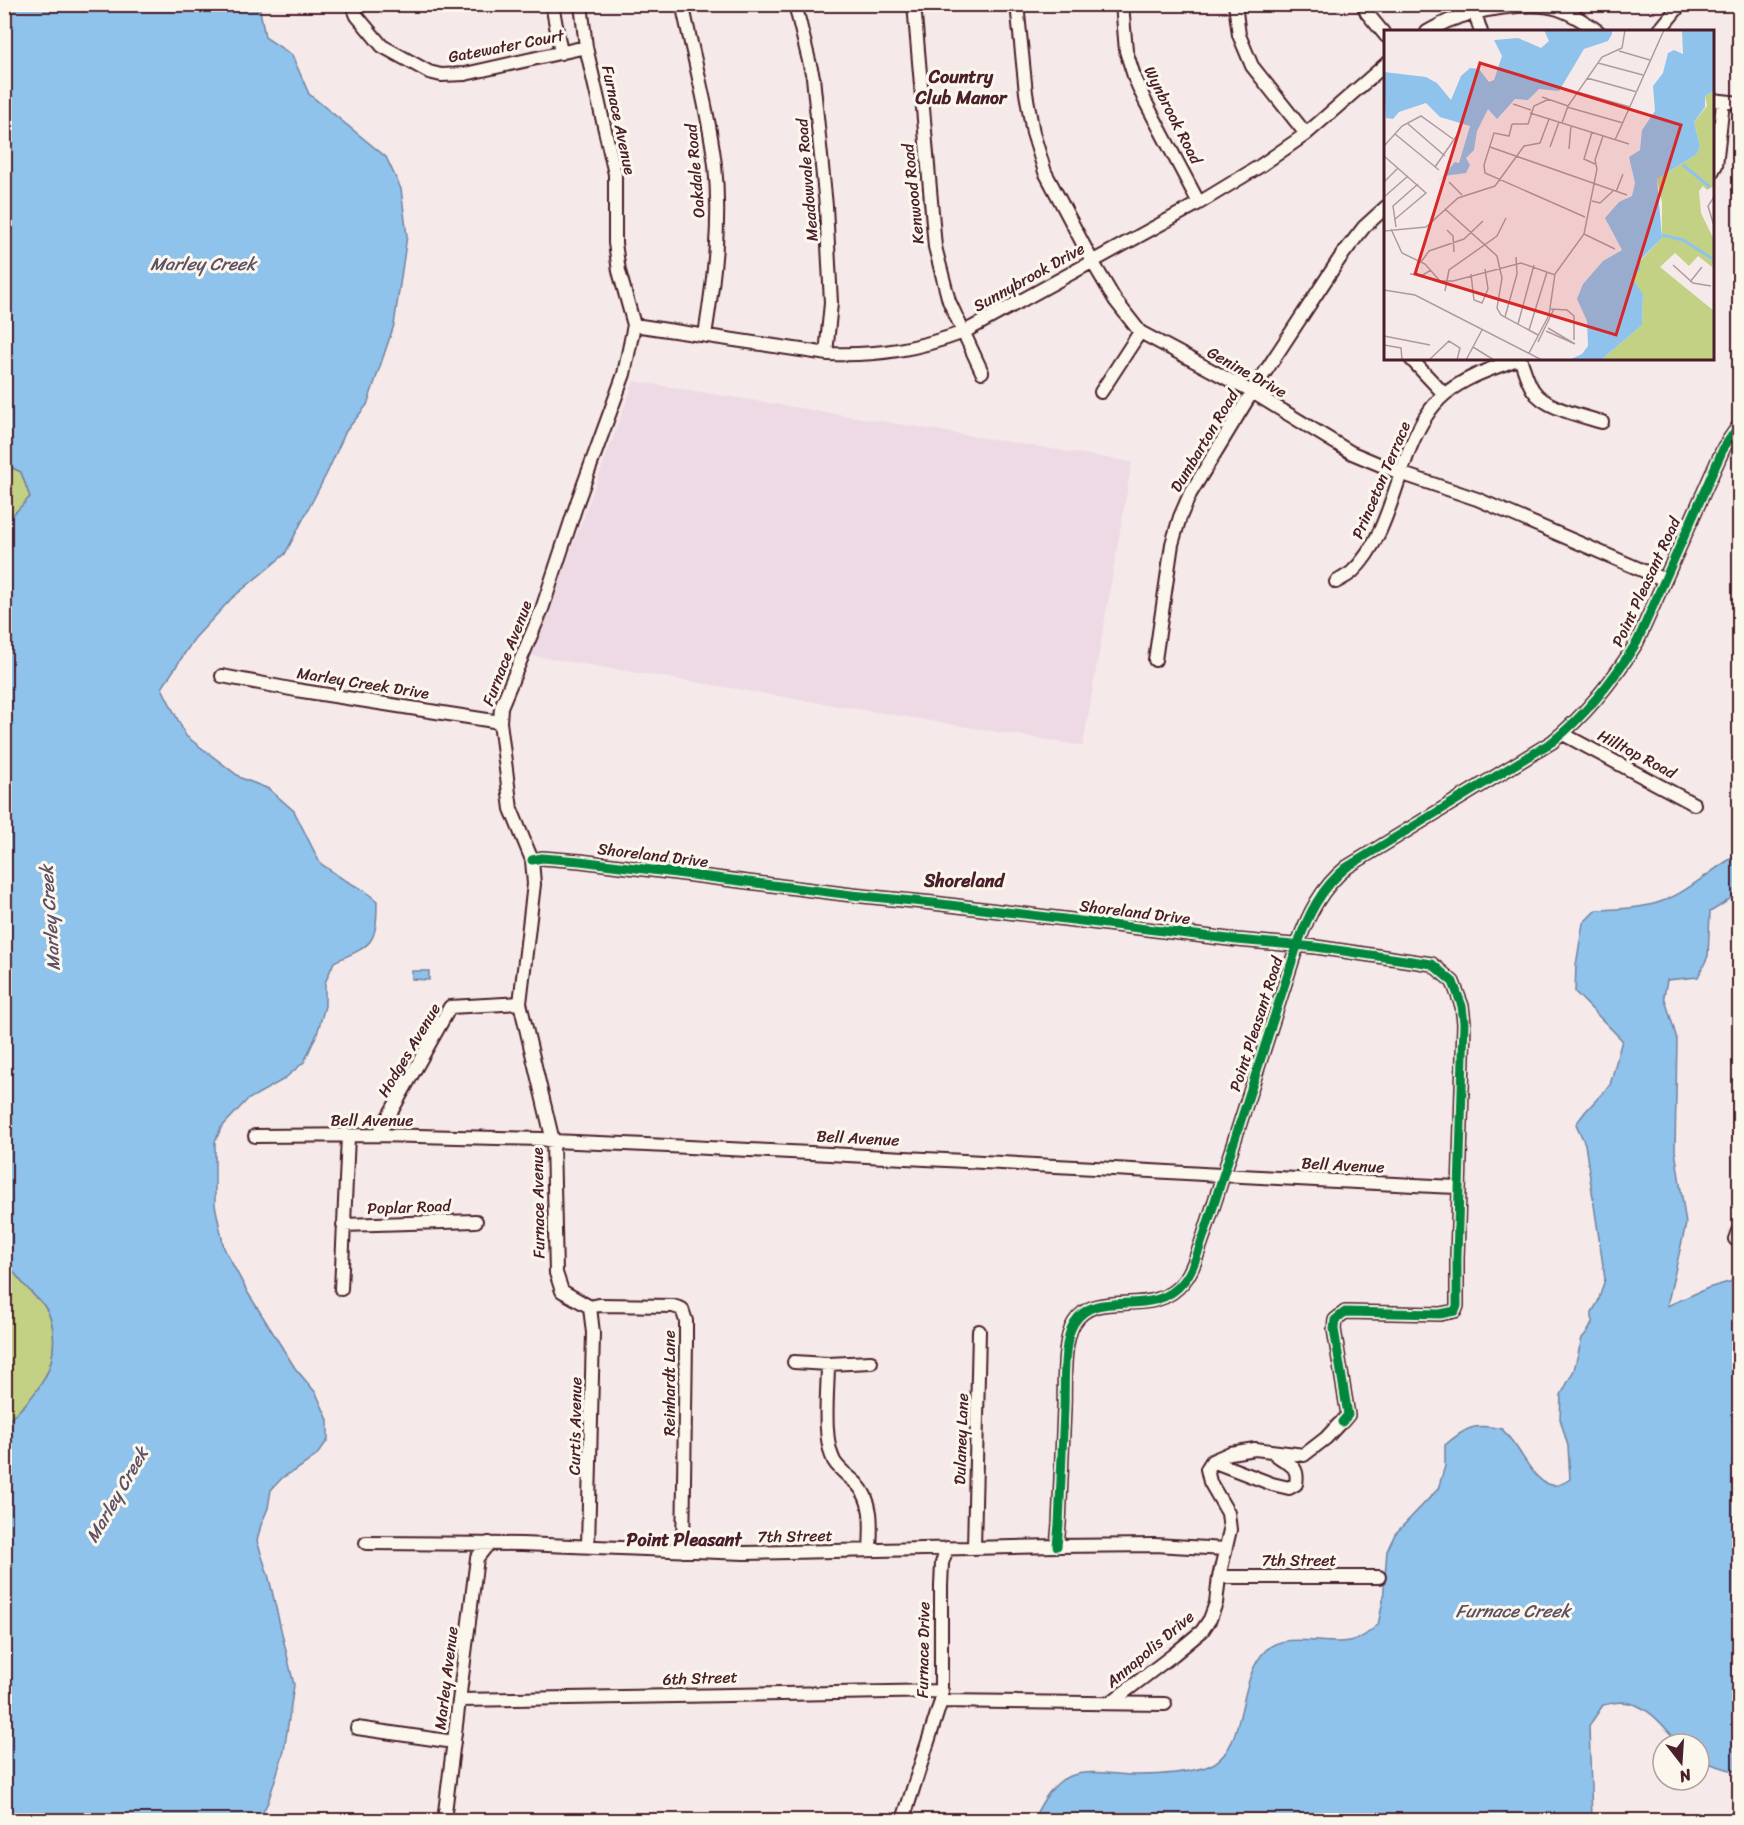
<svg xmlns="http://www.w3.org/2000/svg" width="1744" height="1825" font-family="Sriracha,sans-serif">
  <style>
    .built { fill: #eedae5 }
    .green { fill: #c3d185; stroke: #867858; stroke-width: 1.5 }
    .water { fill: #8fc3ec; stroke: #73819f; stroke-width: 1.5 }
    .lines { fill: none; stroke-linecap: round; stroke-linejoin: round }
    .minor-casing { stroke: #4a1f2b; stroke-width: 16 }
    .minor { stroke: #fbf7ec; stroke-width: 12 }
    .cycleway-casing { stroke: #fbf7ec; stroke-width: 13 }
    .cycleway { stroke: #00873e; stroke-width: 9 }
    .labels { text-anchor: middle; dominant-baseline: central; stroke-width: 6; stroke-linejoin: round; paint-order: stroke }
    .street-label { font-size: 16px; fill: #4a1f2b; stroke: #fbf7ec }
    .neighbourhood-label { font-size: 18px; font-weight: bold; fill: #4a1f2b; stroke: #fbf7ec }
    .water-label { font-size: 18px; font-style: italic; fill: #5f5065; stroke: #fbf7ec }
    .inset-river { fill: none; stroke: #8fc3ec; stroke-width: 3 }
    .inset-road { fill: none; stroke: #b1999d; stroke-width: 1.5 }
    .view { fill: #d62828; fill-opacity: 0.15; stroke: #d62828; stroke-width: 3 }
    .inset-edge { fill: none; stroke: #4a1f2b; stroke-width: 3 }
  </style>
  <rect width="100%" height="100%" fill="#f5eae9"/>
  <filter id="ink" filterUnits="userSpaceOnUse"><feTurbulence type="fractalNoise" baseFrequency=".0167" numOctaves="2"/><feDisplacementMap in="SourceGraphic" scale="12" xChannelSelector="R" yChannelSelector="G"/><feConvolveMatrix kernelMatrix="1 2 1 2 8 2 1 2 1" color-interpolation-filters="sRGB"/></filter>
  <g filter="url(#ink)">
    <!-- built -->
    <path class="built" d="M634,381L1132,462L1083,746L528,655L555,593Z"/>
    <!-- green -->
    <path class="green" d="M4,464L21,472L30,497L5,524Z
      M4,1258C12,1270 20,1281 30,1291C34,1296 39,1300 43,1304C58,1323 56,1359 44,1379C35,1396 19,1411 5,1424Z"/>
    <!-- water -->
    <path class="water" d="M5,4L259,5L265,37L292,55L309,94L386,157L401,189L407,236L394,325L367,405L346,431L327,473L285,554L231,599L194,639L162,688L186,736L241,778L269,789L294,811L320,863L343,879L365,891L377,901C377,945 372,945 334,962L325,983V1006L317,1034L304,1062L283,1080L247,1100L221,1128L215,1142V1205L224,1248L248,1293L295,1368L316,1393L328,1420V1440L316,1456L299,1468L283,1477L271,1490L268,1508L261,1525L257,1541L269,1578L294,1685L284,1751L268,1802L259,1820H5V1424C19,1411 35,1396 44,1379C56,1359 58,1323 43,1304C39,1300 34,1296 30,1291C20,1281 12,1270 4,1258V524L30,497L21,472L5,464Z
      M1739,854C1740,891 1743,892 1710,912L1708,956L1698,977L1667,980L1664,996L1677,1039L1675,1150L1686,1224L1667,1306L1708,1288L1739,1279V1773L1711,1764L1699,1757V1744H1679C1664,1726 1647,1703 1622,1702C1616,1702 1609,1704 1603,1705L1589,1726L1592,1820H1033C1040,1806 1048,1790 1062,1780C1084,1766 1114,1776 1138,1775C1160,1775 1185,1773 1206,1767C1249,1753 1235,1679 1266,1650C1288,1629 1333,1650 1359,1638C1366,1636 1372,1629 1378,1625L1383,1601L1387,1551L1395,1534L1438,1489L1445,1466V1445C1466,1427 1474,1423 1502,1429C1507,1435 1513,1442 1517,1448C1530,1467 1544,1499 1570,1479L1568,1446L1560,1419L1561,1395L1574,1370L1582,1338L1588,1331L1592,1323V1312L1598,1302L1605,1279L1585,1144L1576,1124L1585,1112L1610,1085L1622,1040L1575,992L1576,965L1583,923L1596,910C1618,909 1639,909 1660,902C1686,894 1714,867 1739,854Z
      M412,971H429V980L412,979Z"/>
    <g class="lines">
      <!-- minor casing -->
      <g class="minor-casing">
        <path id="minor" d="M352,4L357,16L382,46L429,72L441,75L465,74L586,47
          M552,4L561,53
          M581,4L586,47L615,174V243L619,271L634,325L624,374L578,500L542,609L501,707L500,722L511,809L532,860L534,884L520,1003L553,1141L556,1273L562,1291L590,1307
          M684,4V12C695,63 709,114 715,165C721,222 714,279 705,335
          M795,4L813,77L826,206L831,303L826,354
          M914,4L935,247L949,301L982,372
          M1017,4L1026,93L1033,133L1045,172L1092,261L1115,300L1140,332L1252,392L1352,453L1400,473L1477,499L1665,580
          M1122,4L1126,51L1135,79L1145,101L1199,203
          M1235,4L1239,35L1252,66L1306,134
          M1363,4L1367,13L1386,36
          M1472,4L1481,32
          M1427,32C1434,28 1441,24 1448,21C1475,10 1531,0 1558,9C1573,14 1586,23 1599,32
          M1658,32L1681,4
          M1712,100L1740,103
          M1712,172L1716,165L1723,102
          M634,325L828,354C878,356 918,349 964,332L1199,203L1260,166L1306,134L1386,64
          M1520,358C1524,369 1527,381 1533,390C1544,408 1582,416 1602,422
          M1411,359L1444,394
          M1101,392L1140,332
          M1336,582C1341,579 1347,576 1352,572C1384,542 1394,488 1410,448C1418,428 1428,408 1445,394C1467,376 1494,368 1520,358
          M1155,660L1172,544L1180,517L1190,494L1252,392L1340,258L1364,227L1386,207
          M222,676L296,690L500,722
          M1563,734L1694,804
          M532,860L542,858L580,861L852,895L933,903L1237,940L1316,947L1432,964L1453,982L1462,1006L1464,1023L1457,1258V1306L1455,1311L1440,1314L1345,1312L1335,1320L1334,1329L1348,1415L1342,1422
          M378,1135L450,1007L520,1003
          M255,1136L378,1135L542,1139L553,1141C855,1153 1157,1173 1459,1187
          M343,1225L476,1221
          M1735,1239L1740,1226
          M341,1289L348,1136
          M590,1307L599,1305L673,1306L682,1309L686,1321V1340L683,1551
          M794,1362L828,1364L871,1362
          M828,1364C828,1390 822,1438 834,1461C840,1471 849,1476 857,1484C874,1502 871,1527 870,1550
          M1212,1461L1272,1484L1289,1488L1296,1484C1300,1463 1285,1464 1273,1452
          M366,1543L522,1544L744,1553L1057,1546L1155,1545L1225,1549
          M1057,1546L1059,1524C1061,1486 1062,1448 1064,1409C1065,1387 1062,1342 1074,1323C1097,1285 1153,1322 1184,1281C1194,1269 1198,1251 1204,1235L1297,946C1308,915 1321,888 1347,867L1552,742C1586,715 1614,679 1637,642L1724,447L1740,424
          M588,1547L593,1333L590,1307
          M974,1548L979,1331
          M1219,1577H1379
          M460,1700L942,1691
          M941,1701L1165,1704
          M1110,1703L1173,1655L1202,1631L1210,1619L1216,1603L1219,1577L1230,1530L1228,1513L1210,1482L1207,1469L1212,1461L1230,1453L1255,1449L1304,1455L1326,1438L1339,1424
          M357,1728L454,1742
          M444,1820L477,1558L489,1543
          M903,1820L941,1701V1586L942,1563L947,1548"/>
      </g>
      <!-- minor -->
      <use href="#minor" class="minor"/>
      <!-- cycleway casing -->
      <g class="cycleway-casing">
        <path id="cycleway" d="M532,860L542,858L580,861L852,895L933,903L1237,940L1316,947L1432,964L1453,982L1462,1006L1464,1023L1457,1258V1306L1455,1311L1440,1314L1345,1312L1335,1320L1334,1329L1348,1415L1342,1422
          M1057,1546L1059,1524C1061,1486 1062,1448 1064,1409C1065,1387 1062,1342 1074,1323C1097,1285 1153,1322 1184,1281C1194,1269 1198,1251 1204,1235L1297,946C1308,915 1321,888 1347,867L1552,742C1586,715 1614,679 1637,642L1724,447L1740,424"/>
      </g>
      <!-- cycleway -->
      <use href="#cycleway" class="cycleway"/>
    </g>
  </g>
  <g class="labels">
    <!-- street labels -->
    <g class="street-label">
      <text transform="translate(506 46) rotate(-11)">Gatewater Court</text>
      <text transform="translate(1173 115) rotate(63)">Wynbrook Road</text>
      <text transform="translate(619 120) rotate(78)">Furnace Avenue</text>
      <text transform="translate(695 171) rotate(-95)">Oakdale Road</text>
      <text transform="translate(807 180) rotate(-95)">Meadowvale Road</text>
      <text transform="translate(913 194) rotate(-96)">Kenwood Road</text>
      <text transform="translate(1029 277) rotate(-29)">Sunnybrook Drive</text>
      <text transform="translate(1247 372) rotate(29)">Genine Drive</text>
      <text transform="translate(1204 441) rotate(-59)">Dumbarton Road</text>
      <text transform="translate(1381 480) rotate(-67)">Princeton Terrace</text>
      <text transform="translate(1646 582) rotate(-65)">Point Pleasant Road</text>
      <text transform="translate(507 653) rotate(-69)">Furnace Avenue</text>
      <text transform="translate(363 683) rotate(9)">Marley Creek Drive</text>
      <text transform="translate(1637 754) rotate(28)">Hilltop Road</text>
      <text transform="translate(653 855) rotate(7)">Shoreland Drive</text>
      <text transform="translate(1135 912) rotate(7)">Shoreland Drive</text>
      <text transform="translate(1256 1024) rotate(-72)">Point Pleasant Road</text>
      <text transform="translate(409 1050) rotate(-59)">Hodges Avenue</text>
      <text x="372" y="1120">Bell Avenue</text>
      <text transform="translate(858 1138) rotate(3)">Bell Avenue</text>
      <text transform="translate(1343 1165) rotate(3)">Bell Avenue</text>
      <text transform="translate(538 1203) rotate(-91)">Furnace Avenue</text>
      <text transform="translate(409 1207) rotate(-2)">Poplar Road</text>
      <text transform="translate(669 1383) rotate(-90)">Reinhardt Lane</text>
      <text transform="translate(575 1426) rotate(-89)">Curtis Avenue</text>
      <text transform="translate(961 1439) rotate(-88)">Dulaney Lane</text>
      <text transform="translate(795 1536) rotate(-1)">7th Street</text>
      <text x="1299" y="1560">7th Street</text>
      <text transform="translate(1150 1649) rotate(-40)">Annapolis Drive</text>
      <text transform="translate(923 1650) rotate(-89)">Furnace Drive</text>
      <text transform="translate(446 1678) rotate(-83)">Marley Avenue</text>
      <text transform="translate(700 1678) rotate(-2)">6th Street</text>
    </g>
    <!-- neighbourhood labels -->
    <g class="neighbourhood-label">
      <text x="961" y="77">Country<tspan x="961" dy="21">Club Manor</tspan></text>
      <text x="964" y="881">Shoreland</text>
      <text x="684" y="1540">Point Pleasant</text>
    </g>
    <!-- water labels -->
    <g class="water-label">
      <text x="203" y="264">Marley Creek</text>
      <text transform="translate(50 918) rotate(-94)">Marley Creek</text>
      <text transform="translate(117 1495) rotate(-60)">Marley Creek</text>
      <text x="1513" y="1611">Furnace Creek</text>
    </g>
  </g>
  <!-- overview -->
  <g transform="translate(1384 30)">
    <rect width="330" height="330" fill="#f5eae9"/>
    <path d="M330,61V156L323,160L319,156L315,161L317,183L330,210L329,233L328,237L314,226L305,236L291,223L276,237L330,281V330H217L258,295L259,264L246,247L256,240V231L278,208V172L273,149L313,124L316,116L310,92L323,76L321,66Z" fill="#c3d185"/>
    <path d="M160,0H228V4L224,11L200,19L175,61L155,59L144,70L131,69L113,89L104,79L93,101L90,120L82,128L86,135L82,143L60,146L54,152L71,132L75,133L86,96L56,87L42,73L15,82L9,89L2,88L0,42L42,47L53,53L67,70L77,46L86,38L95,39L105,52L110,50L118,26L110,10L134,8L157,18L165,11ZM298,0H330V61L321,66V77L310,92L316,116L313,124L273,149L278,208L256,230V240L247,247L259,264L258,295L217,330H185L198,324L204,316L203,291L193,269L199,254L219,231L238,220L221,188L235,172L248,166L251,153L245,127L256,120L258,100L271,81L269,56L279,43L284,23L290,20L299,24Z" fill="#8fc3ec"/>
    <path class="inset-river" d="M299,135L326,157M278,205L299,210L329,229"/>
    <path class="inset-road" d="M235,21L266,30M214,33L259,45M203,48L253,62M193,62L246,77M158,67L184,76M129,74L147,80M183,77L239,93M146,83L245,114M23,93L61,126M178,93L184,76L218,27L238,18L241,0M128,94L125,106L110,103L100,135L101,143L201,187M128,94H144L150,76L165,69M208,102L200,129L211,134M11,104L55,140M231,110L280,0M0,116L18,96L37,86L69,109M106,117L243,165M166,117L175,92M185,119L187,95M0,126L42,163L10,190M51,137L76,101M0,152L14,138M65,152L78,165M232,162L239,144M0,167L24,146M330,167L324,176L330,196M208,171L216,173L229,161M61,179L113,226L118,248L113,278L117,285L154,305M12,197L9,176L34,154M7,199L18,223L41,234L56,251H69L137,233L171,245M63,200L69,206L70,222M0,201L42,197L74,168L111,156L140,116L156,113L165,89M200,204L231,219M37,232L45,221L80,209L99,191M289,235L309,253L327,256M26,244L39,245L47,240M87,244L90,270L98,273L104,259L101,239M306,252L318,237M0,260L31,265L158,330M61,261L65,240L113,206L122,188M167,279L183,280L190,286V310M121,287L133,244L132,227M134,294L150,235M145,300L163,242M162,301L191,314L164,298M0,306L46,315M154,312L170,279M0,315L17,318L18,330M89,317L110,330M145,323L165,285L171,244L200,204L213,139L211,130L219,106M45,330L65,311L76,318L73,330M82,330L98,300"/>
    <path class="view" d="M96,33L297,95L232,305L31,244Z"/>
    <rect width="330" height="330" class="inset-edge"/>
  </g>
  <!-- margin -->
  <rect width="1744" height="1825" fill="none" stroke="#fbf7ec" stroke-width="24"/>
  <rect x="12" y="12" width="1720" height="1801" fill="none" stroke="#4a1f2b" stroke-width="2" filter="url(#ink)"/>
  <!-- north arrow -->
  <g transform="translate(1681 1762) rotate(163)"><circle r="28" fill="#fbf7ec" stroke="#b4a19f" stroke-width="1.5"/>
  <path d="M0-4.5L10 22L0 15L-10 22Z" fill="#4a1f2b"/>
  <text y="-9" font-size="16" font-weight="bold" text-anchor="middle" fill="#4a1f2b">N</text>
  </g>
</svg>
